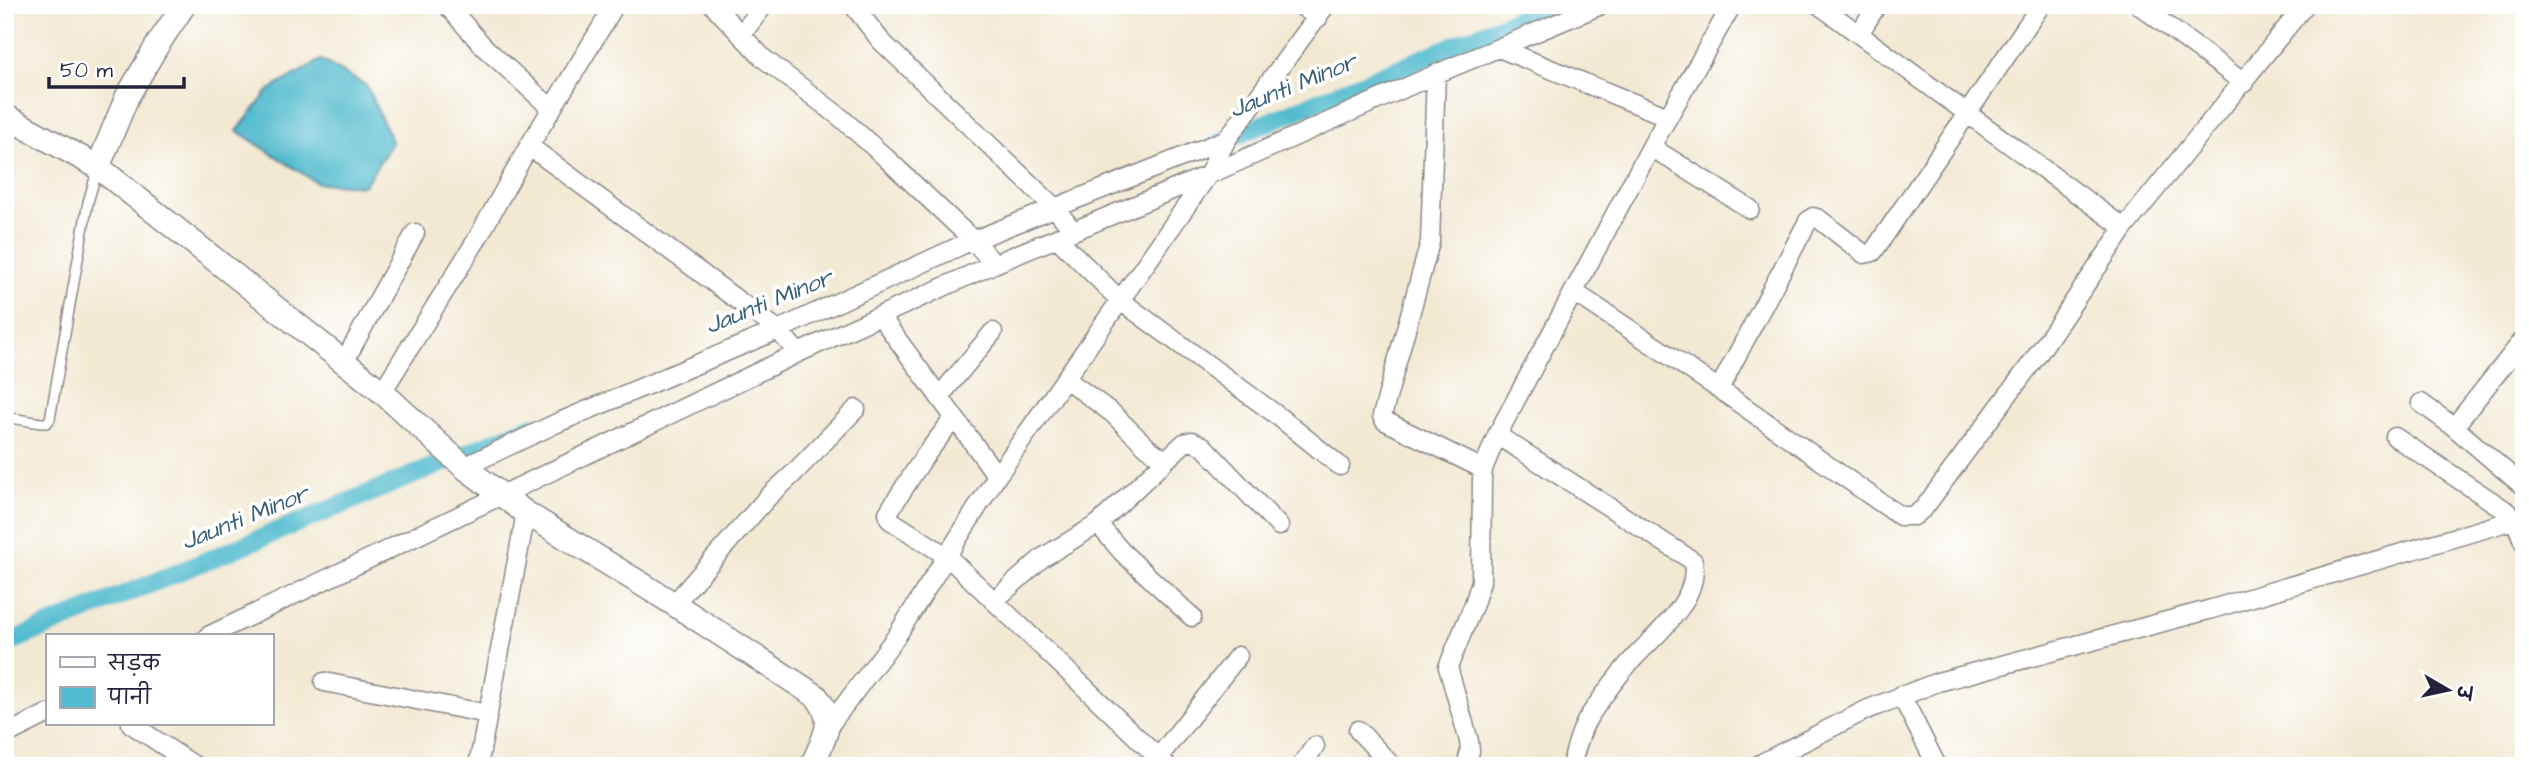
<svg xmlns="http://www.w3.org/2000/svg" width="2529" height="771" font-family="'Architects Daughter','Playpen Sans Deva',sans-serif">
  <style>
    .water { fill: #52bbcf; stroke: #3a6e85; stroke-width: 2 }
    .lines { fill: none; stroke-linecap: round; stroke-linejoin: round }
    .canal { stroke: #52bbcf; stroke-width: 19 }
    .service-casing { stroke: #8a8687; stroke-width: 12 }
    .minor-casing { stroke: #8a8687; stroke-width: 21 }
    .tertiary-casing { stroke: #8a8687; stroke-width: 26 }
    .service { stroke: #fff; stroke-width: 9 }
    .minor { stroke: #fff; stroke-width: 18 }
    .tertiary { stroke: #fff; stroke-width: 23 }
    .labels { text-anchor: middle; dominant-baseline: central; stroke-width: 7; stroke-linejoin: round; paint-order: stroke }
    .water-label { font-size: 24px; font-style: italic; fill: #355f76; stroke: #fff }
  </style>
  <rect width="100%" height="100%" fill="#fff"/>
  <filter id="ink" filterUnits="userSpaceOnUse"><feTurbulence type="fractalNoise" baseFrequency=".0143" numOctaves="2"/><feDisplacementMap in="SourceGraphic" scale="14" xChannelSelector="R" yChannelSelector="G"/><feConvolveMatrix kernelMatrix="1 2 1 2 8 2 1 2 1" color-interpolation-filters="sRGB"/></filter>
  <filter id="wash" filterUnits="userSpaceOnUse"><feTurbulence type="fractalNoise" baseFrequency=".00686" numOctaves="4" result="noise"/><feDisplacementMap in="SourceGraphic" scale="28" xChannelSelector="R" yChannelSelector="G"/><feGaussianBlur stdDeviation="1.57" result="paint"/><feColorMatrix in="noise" values="0 0 0 0 0 0 0 0 0 0 0 0 0 0 0 0 0 1.4 0 .05"/><feComposite in="paint" operator="in"/></filter>
  <g filter="url(#wash)">
    <rect width="100%" height="100%" fill="#f2e9d3"/>
    <!-- water -->
    <path class="water" d="M321,60L367,86L392,143L364,186L317,183L237,131L269,90Z"/>
    <g class="lines">
      <!-- canal -->
      <path class="canal" d="M1220,142L1552,5
        M5,644L532,426"/>
    </g>
  </g>
  <g filter="url(#ink)">
    <g class="lines">
      <!-- service casing -->
      <g class="service-casing">
        <path id="service" d="M5,417L41,423H47L50,419L88,202L98,168"/>
      </g>
      <!-- minor casing -->
      <g class="minor-casing">
        <path id="minor" d="M447,5L484,47L552,109
          M713,5L763,58L840,117L886,158L975,242L994,264
          M853,5L881,41L1056,209L1073,231
          M1300,5L1318,18
          M1819,5L2124,228
          M2139,5L2244,83
          M1859,34L1877,5
          M741,35L764,5
          M1499,48L1668,117
          M1436,74L1430,242L1382,416L1385,421L1483,469
          M529,146L778,330L798,353
          M1651,147L1750,209
          M1057,238L1121,301L1278,416L1340,466
          M1574,292L1719,389L1900,516H1914L1924,508L2036,357L2124,228L2305,5
          M881,317L997,476
          M344,362L415,233
          M1066,379L1112,413L1148,448L1165,460
          M1719,389L1808,221L1813,217L1819,219L1864,254L1873,252L2041,5
          M382,392L476,241L529,146L615,5
          M939,397L993,332
          M2421,403L2454,427L2524,487
          M954,418L924,457L891,508L888,513L890,520L948,557L1167,766
          M2454,427L2524,339
          M1497,435L1693,561C1701,599 1656,634 1633,659C1617,676 1603,696 1590,715C1580,730 1576,749 1571,766
          M2395,437L2508,512L2515,520L2524,543
          M464,467L557,423L778,330L962,245L1227,139
          M1098,524L1122,552L1192,617
          M994,601L1042,558L1098,524L1184,443L1192,441L1203,446L1279,526
          M674,604L768,497L792,475L856,409
          M208,636L798,353L994,264L1208,175L1436,74L1601,5
          M324,682L488,714
          M1901,695L1937,766
          M131,724L195,766
          M828,727L896,637L997,476L1208,175L1227,139L1326,5
          M1358,730L1392,766
          M5,735L47,714
          M1158,758L1238,656
          M478,766L526,513
          M1301,766L1315,746
          M1466,766L1470,751L1469,741L1448,667L1474,604L1481,581L1482,479L1483,469L1497,435L1651,147L1732,5
          M1756,766L1866,710L1938,682L2212,609L2524,517"/>
      </g>
      <!-- tertiary casing -->
      <g class="tertiary-casing">
        <path id="tertiary" d="M5,116L98,167L382,392L464,467L526,513L674,604L816,696C838,722 823,738 812,766
          M98,167L127,97L158,44L184,5"/>
      </g>
      <!-- service -->
      <use href="#service" class="service"/>
      <!-- minor -->
      <use href="#minor" class="minor"/>
      <!-- tertiary -->
      <use href="#tertiary" class="tertiary"/>
    </g>
  </g>
  <g class="labels">
    <!-- water labels -->
    <g class="water-label">
      <text transform="translate(1293 86) rotate(-22)">Jaunti Minor</text>
      <text transform="translate(769 302) rotate(-22)">Jaunti Minor</text>
      <text transform="translate(245 518) rotate(-22)">Jaunti Minor</text>
    </g>
  </g>
  <!-- margin -->
  <rect width="2529" height="771" fill="none" stroke="#fff" stroke-width="28"/>
  <!-- legend -->
  <rect x="46" y="634" width="228" height="91" fill="#ffffff" stroke="#a7a7b1" stroke-width="2"/>
  <rect x="60" y="657" width="35" height="10" fill="#ffffff" stroke="#a7a7b1" stroke-width="2"/>
  <text x="108" y="670" font-size="21" fill="#22223b">सड़क</text>
  <rect x="60" y="687" width="35" height="21" fill="#52bbcf" stroke="#a7a7b1" stroke-width="2"/>
  <text x="108" y="704" font-size="21" fill="#22223b">पानी</text>
  <!-- north arrow -->
  <g transform="translate(2448 690) rotate(99)" stroke="#ffffff" stroke-width="5" paint-order="stroke">
  <path d="M0-5L12 26L0 18L-12 26Z" fill="#22223b"/>
  <text y="-10" font-size="19" font-weight="bold" text-anchor="middle" fill="#22223b">उ</text>
  </g>
  <!-- scale -->
  <path d="M49 77v10h135v-10" fill="none" stroke="#22223b" stroke-width="3.5"/>
  <text x="60" y="77" font-size="21" fill="#22223b" stroke="#ffffff" stroke-width="5" paint-order="stroke">50 m</text>
</svg>
